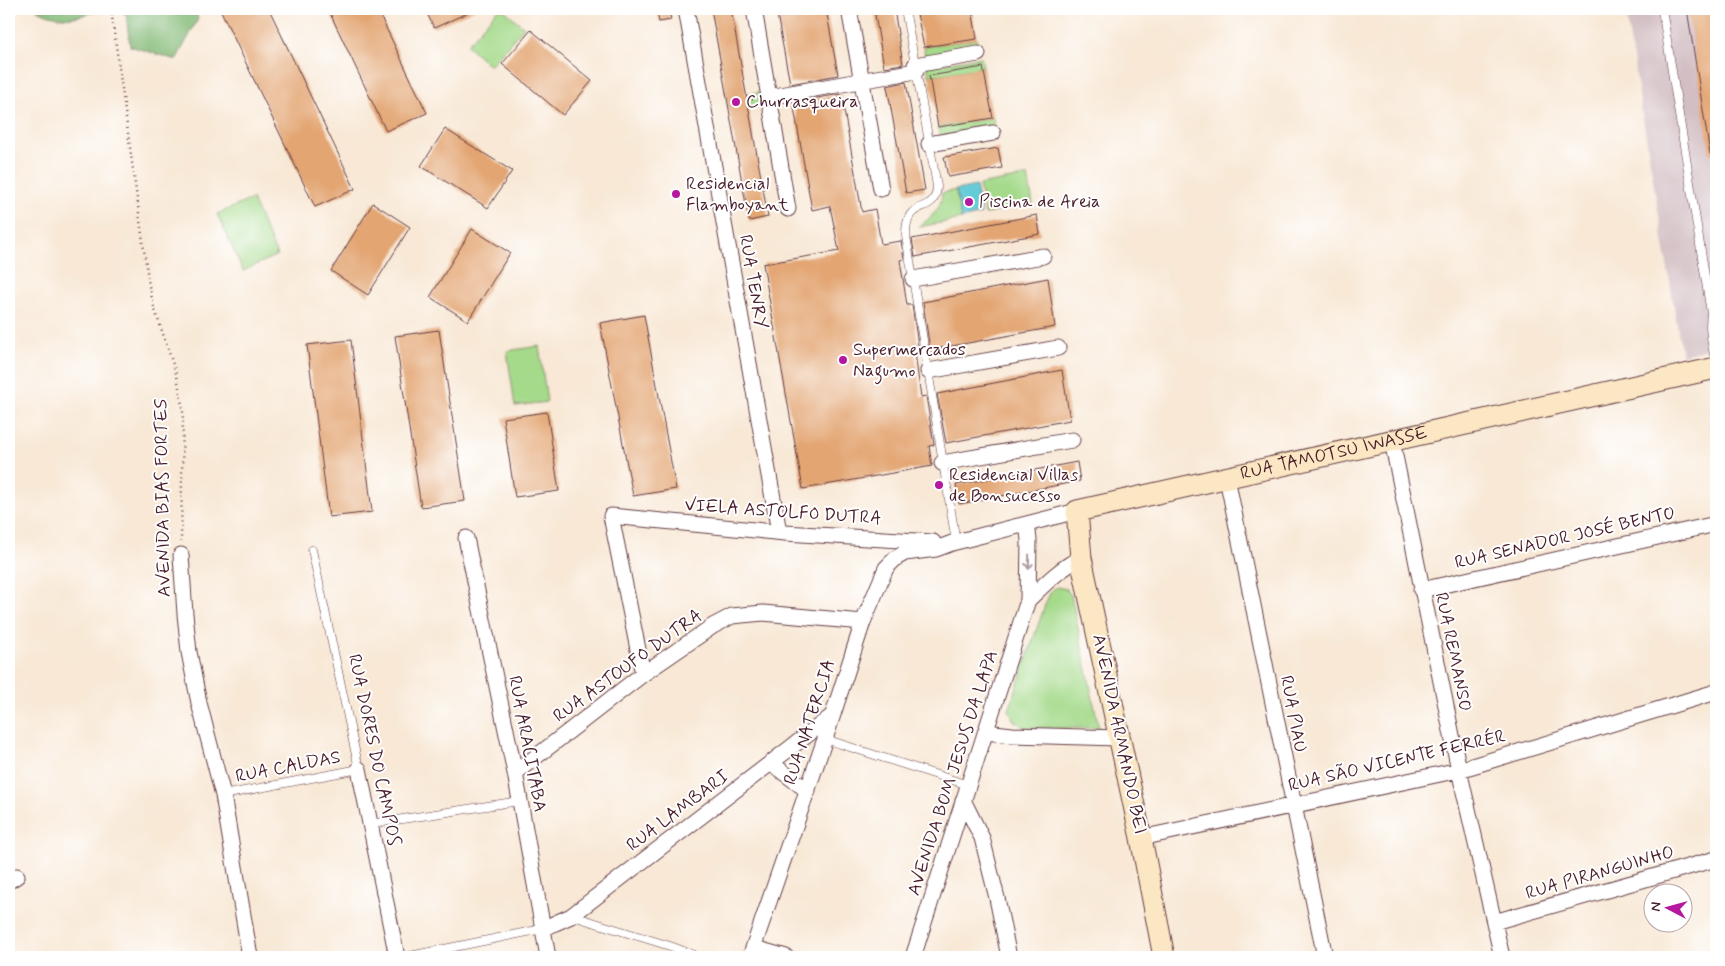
<svg xmlns="http://www.w3.org/2000/svg" width="1725" height="966" font-family="Mynerve,sans-serif">
  <style>
    .industrial { fill: #d2bec3 }
    .green { fill: #a5da8b; stroke: #787c5b }
    .forest { fill: #84ba77; stroke: #676c51 }
    .water { fill: #5dc9d5; stroke: #547480 }
    .building { fill: #e3a572 }
    .lines { fill: none; stroke-linecap: round; stroke-linejoin: round }
    .lane-casing { stroke: #643d44; stroke-width: 9 }
    .street-casing { stroke: #643d44; stroke-width: 17 }
    .secondary-casing { stroke: #643d44; stroke-width: 23 }
    .path { stroke: #643d44; stroke-width: 2.5; stroke-dasharray: 1 4; stroke-linecap: butt }
    .lane { stroke: #fff; stroke-width: 8 }
    .street { stroke: #fff; stroke-width: 15 }
    .secondary { stroke: #fbe7c3; stroke-width: 21 }
    .oneway { stroke: #ae9aa0 }
    .poi-dot { fill: #b5179e; stroke: #fff; stroke-width: 2 }
    .labels { text-anchor: middle; dominant-baseline: central; stroke-width: 4; stroke-linejoin: round; paint-order: stroke }
    .poi-label { font-size: 18px; fill: #4a1f2b; stroke: #fff; text-anchor: start }
    .street-label { font-size: 18px; fill: #4a1f2b; stroke: #fff }
  </style>
  <rect width="100%" height="100%" fill="#fff"/>
  <filter id="ink" filterUnits="userSpaceOnUse"><feTurbulence type="fractalNoise" baseFrequency=".02" numOctaves="2"/><feDisplacementMap in="SourceGraphic" scale="10" xChannelSelector="R" yChannelSelector="G"/><feConvolveMatrix kernelMatrix="1 2 1 2 8 2 1 2 1" color-interpolation-filters="sRGB"/></filter>
  <filter id="wash" filterUnits="userSpaceOnUse"><feTurbulence type="fractalNoise" baseFrequency=".0096" numOctaves="4" result="noise"/><feDisplacementMap in="SourceGraphic" scale="20" xChannelSelector="R" yChannelSelector="G"/><feGaussianBlur stdDeviation="1.12" result="paint"/><feColorMatrix in="noise" values="0 0 0 0 0 0 0 0 0 0 0 0 0 0 0 0 0 1.4 0 .05"/><feComposite in="paint" operator="in"/></filter>
  <g filter="url(#wash)">
    <rect width="100%" height="100%" fill="#f8e8d5"/>
    <!-- industrial -->
    <path class="industrial" d="M1625,9H1716V347L1682,355Z"/>
    <!-- green -->
    <path class="green" d="M498,9H503L524,27L490,66L467,45Z
      M977,39L979,49L925,57L924,47Z
      M981,57L983,67L929,76L927,66Z
      M759,92L761,106L729,111L727,97Z
      M993,118L994,127L940,136L938,127Z
      M1028,176L1033,204L985,214L979,185Z
      M956,190L961,219L919,227C931,217 942,209 942,193Z
      M252,199L277,255L243,271L217,214Z
      M539,346L547,402L515,406L507,351Z
      M1057,587L1066,589L1071,595L1099,728H1025L1014,721L1009,710L1046,602L1051,591Z"/>
    <!-- forest -->
    <path class="forest" d="M36,9H106C79,16 63,24 36,9Z
      M115,9H195L198,19L176,60L130,46L126,14Z"/>
    <!-- water -->
    <path class="water" d="M976,186L981,214L961,219L956,190Z"/>
    <g id="blocks">
      <!-- building -->
      <path class="building" d="M220,9H269L355,189L315,207Z
        M328,9H377L427,113L386,131Z
        M425,9H476L434,28Z
        M669,9L671,20L659,22L657,11Z
        M711,9H731L768,217L749,221Z
        M776,9H826L838,75L790,84Z
        M874,9H894L903,64L884,67Z
        M916,9H972L977,39L924,47Z
        M1687,9H1716V153L1710,154Z
        M531,30L592,81L563,115L502,64Z
        M983,67L993,118L938,127L929,76Z
        M906,82L925,190L906,193L887,86Z
        M841,94L862,212L875,209L881,244L901,241L904,259L900,260L907,305H912L919,352L915,353L921,397L926,396L934,445L929,446L932,466L803,489L763,264L839,251L830,206L812,210L793,102Z
        M445,129L512,171L488,208L421,166Z
        M998,148L1002,168L948,177L944,157Z
        M373,203L410,227L368,295L331,271Z
        M1037,215L1040,234L915,257L912,239Z
        M472,229L510,253L468,321L430,297Z
        M1048,278L1055,327L930,350L923,302Z
        M644,315L676,489L633,496L600,323Z
        M439,330L465,501L421,507L395,336Z
        M351,340L372,512L329,517L307,345Z
        M1062,370L1070,420L946,443L937,394Z
        M547,412L559,491L515,497L503,418Z
        M1077,462L1080,481L959,504L956,485Z"/>
    </g>
  </g>
  <g filter="url(#ink)">
    <use href="#blocks" fill-opacity="0" stroke="#643d44" stroke-width="1"/>
    <g class="lines">
      <!-- lane casing -->
      <g class="lane-casing">
        <path id="lane" d="M905,9L937,186C936,218 905,194 906,236L956,542
          M1662,9L1711,313
          M1716,300C1705,317 1712,345 1716,364
          M825,739L968,785
          M223,795L359,769L312,550
          M370,824L519,801
          M573,916L670,946L699,957
          M405,957L542,929"/>
      </g>
      <!-- street casing -->
      <g class="street-casing">
        <path id="street" d="M686,9L779,532
          M754,9L788,209
          M849,9L881,189
          M915,65L978,54
          M769,97L916,71
          M929,144L993,133
          M913,279L1043,256
          M928,371L1058,348
          M1392,441L1459,770L1502,957
          M942,463L1072,440
          M1227,478L1325,957
          M466,538L515,773L548,957
          M181,555L185,614L189,652L199,703L223,795L250,957
          M1421,590L1716,524
          M1028,600C1045,584 1060,568 1081,558
          M643,674L611,516L785,533L933,542
          M986,732L1012,735L1119,738
          M771,763L808,791
          M359,769L397,957
          M515,773L643,674L713,626L732,616L763,613L863,622
          M963,800L982,838L997,898L1009,957
          M1141,838L1459,770L1716,692
          M9,881L17,876
          M1494,922L1716,859
          M542,929L571,916L832,716
          M754,948L786,957
          M750,957L825,739L863,622L886,568L896,558L905,553L936,549L952,543L1077,511
          M913,957L1028,600L1029,540L1027,524"/>
      </g>
      <!-- secondary casing -->
      <g class="secondary-casing">
        <g id="secondary">
          <path id="s1" d="M1164,957L1141,838L1081,558L1077,511L1716,368"/>
        </g>
      </g>
      <!-- path -->
      <path class="path" d="M111,9L149,286L154,307L177,376L183,411L181,542
        M747,100L755,99"/>
      <!-- lane -->
      <use href="#lane" class="lane"/>
      <!-- street -->
      <use href="#street" class="street"/>
      <!-- secondary -->
      <use href="#secondary" class="secondary"/>
    </g>
    <!-- one-way arrows -->
    <defs><path id="oneway-shaft" d="M-6 0H5M1.5-3L5.5 0L1.5 3" fill="none" stroke-width="1.6" stroke-linecap="round" stroke-linejoin="round" transform="scale(1.25)"/></defs>
    <use class="oneway" href="#oneway-shaft" transform="translate(1029 562) rotate(91)"/>
  </g>
  <!-- markers -->
  <g class="poi-dot">
    <circle cx="736" cy="102" r="5"/>
    <circle cx="676" cy="194" r="5"/>
    <circle cx="969" cy="202" r="5"/>
    <circle cx="843" cy="360" r="5"/>
    <circle cx="939" cy="485" r="5"/>
  </g>
  <g class="labels">
    <!-- poi labels -->
    <g class="poi-label">
      <text x="746" y="102">Churrasqueira</text>
      <text x="686" y="184">Residencial<tspan x="686" dy="21">Flamboyant</tspan></text>
      <text x="979" y="202">Piscina de Areia</text>
      <text x="853" y="350">Supermercados<tspan x="853" dy="21">Nagumo</tspan></text>
      <text x="949" y="475">Residencial Villas<tspan x="949" dy="21">de Bonsucesso</tspan></text>
    </g>
    <!-- street labels -->
    <g class="street-label">
      <text transform="translate(753 282) rotate(80)">RUA TENRY</text>
      <text stroke="none"><textPath href="#s1" startOffset="718">RUA TAMOTSU IWASSE</textPath></text>
      <text transform="translate(163 498) rotate(-91)">AVENIDA BIAS FORTES</text>
      <text transform="translate(783 512) rotate(4)">VIELA ASTOLFO DUTRA</text>
      <text transform="translate(1565 538) rotate(-13)">RUA SENADOR JOSÉ BENTO</text>
      <text transform="translate(1453 652) rotate(78)">RUA REMANSO</text>
      <text transform="translate(628 666) rotate(-36)">RUA ASTOUFO DUTRA</text>
      <text transform="translate(1293 714) rotate(79)">RUA PIAU</text>
      <text transform="translate(810 722) rotate(-72)">RUA NATERCIA</text>
      <text transform="translate(1119 734) rotate(78)">AVENIDA ARMANDO BEI</text>
      <text transform="translate(527 744) rotate(79)">RUA ARACITABA</text>
      <text transform="translate(374 750) rotate(78)">RUA DORES DO CAMPOS</text>
      <text transform="translate(1397 761) rotate(-13)">RUA SÃO VICENTE FERRÉR</text>
      <text transform="translate(288 767) rotate(-11)">RUA CALDAS</text>
      <text transform="translate(953 773) rotate(-72)">AVENIDA BOM JESUS DA LAPA</text>
      <text transform="translate(678 811) rotate(-37)">RUA LAMBARI</text>
      <text transform="translate(1600 873) rotate(-16)">RUA PIRANGUINHO</text>
    </g>
  </g>
  <!-- margin -->
  <rect width="1725" height="966" fill="none" stroke="#fff" stroke-width="30"/>
  <!-- north arrow -->
  <g transform="translate(1668 908) rotate(276)"><circle r="24" fill="#ffffff" stroke="#b7a5aa"/>
  <path d="M0-4L9 19L0 12L-9 19Z" fill="#b5179e"/>
  <text y="-8" font-size="14" font-weight="bold" text-anchor="middle" fill="#4a1f2b">N</text>
  </g>
</svg>
